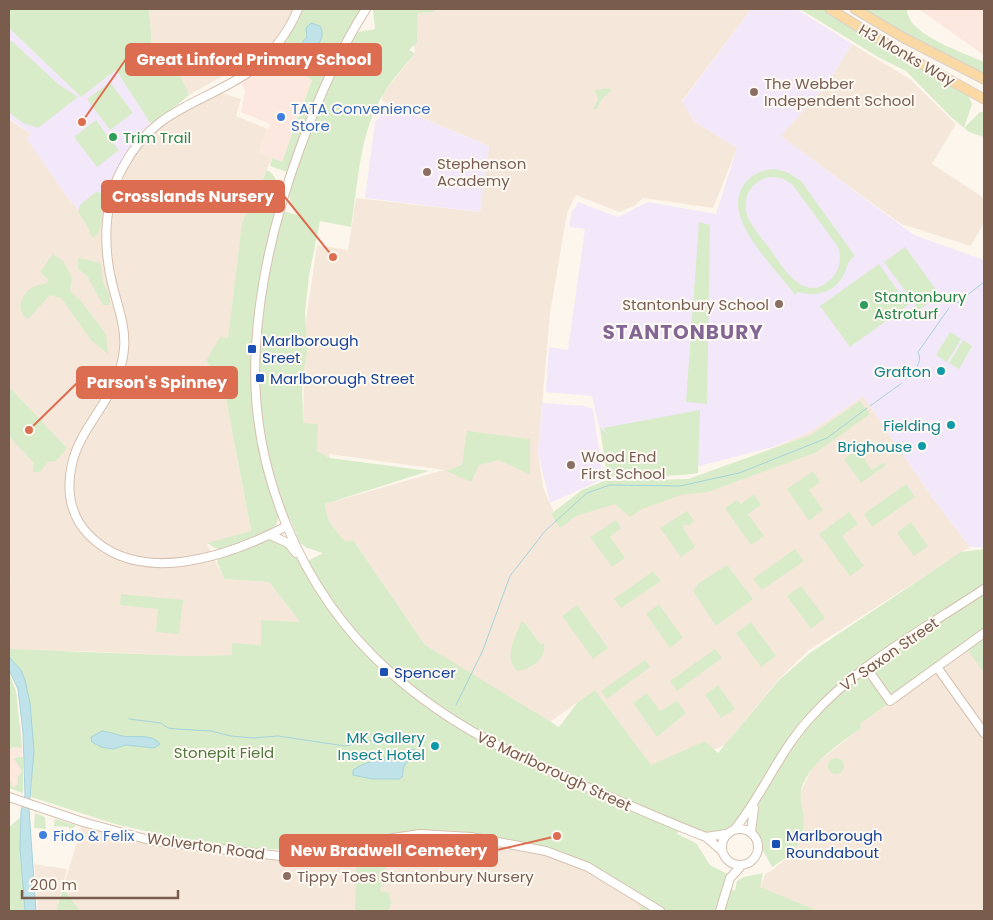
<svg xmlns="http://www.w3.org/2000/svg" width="993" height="920" font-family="Poppins,sans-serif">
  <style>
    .residential { fill: #f5e8da }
    .commercial { fill: #fde8e0 }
    .education { fill: #f3e8fa }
    .green { fill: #d8ecc9; fill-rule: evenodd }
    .water { fill: #bfe3e8; stroke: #a5d3da }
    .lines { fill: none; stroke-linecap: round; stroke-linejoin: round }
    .stream { stroke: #a5d3da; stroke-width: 1 }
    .secondary-casing { stroke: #d6c0b0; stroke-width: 10 }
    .primary-casing { stroke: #dad1cd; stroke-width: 11 }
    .secondary { stroke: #fff; stroke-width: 8 }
    .primary { stroke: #fbd9a5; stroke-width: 9 }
    .education-dot { fill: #8d6e63; stroke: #fffaf3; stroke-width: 2 }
    .shop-dot { fill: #3f7fe0; stroke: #fffaf3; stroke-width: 2 }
    .leisure-dot { fill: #2e9e5b; stroke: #fffaf3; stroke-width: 2 }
    .transit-dot { fill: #1a4fb4; stroke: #fffaf3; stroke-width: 2 }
    .culture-dot { fill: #0f9aa8; stroke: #fffaf3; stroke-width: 2 }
    .labels { text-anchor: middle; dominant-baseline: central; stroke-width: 4; stroke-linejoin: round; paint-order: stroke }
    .street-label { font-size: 15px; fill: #7a5c4d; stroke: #fffaf3 }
    .education-label { font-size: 15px; fill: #785e54; stroke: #fffaf3; text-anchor: start }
    .shop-label { font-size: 15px; fill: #366cbe; stroke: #fffaf3; text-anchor: start }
    .leisure-label { font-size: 15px; fill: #27864d; stroke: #fffaf3; text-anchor: start }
    .transit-label { font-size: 15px; fill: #164399; stroke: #fffaf3; text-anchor: start }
    .culture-label { font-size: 15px; fill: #0d838f; stroke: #fffaf3; text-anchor: end }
    .park-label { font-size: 15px; fill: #537a41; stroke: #fffaf3 }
    .district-label { font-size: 20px; font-weight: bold; letter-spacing: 1px; fill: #846695; stroke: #fffaf3 }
    .leader { fill: none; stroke: #dc6d51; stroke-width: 2 }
    .callout-dot { fill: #dc6d51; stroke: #fffaf3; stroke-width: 2 }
    .callout { fill: #dc6d51; stroke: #dc6d51; stroke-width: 2 }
    .callout-label { font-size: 16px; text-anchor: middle; font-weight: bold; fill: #fff }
  </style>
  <rect width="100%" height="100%" fill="#fdf6ec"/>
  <!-- residential -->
  <path class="residential" d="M149,9H298L276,46L189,95L171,56L169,47L152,46Z
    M433,9H751L682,101L695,122L737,148L713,208L643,198L634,206L619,212L576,195L567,213L550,313L538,452L543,487L554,513L683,487L810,432L863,396L934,500L970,547L809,650L779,679L725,745L713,750L650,765L595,690L550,722L475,677L425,645L353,540L345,541L335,532L325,512V504L444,470L329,454L330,458L317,451L303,424L305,327L317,245L348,250L356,198L480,212L489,146L382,101L383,94L415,53L414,45L417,41L418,13L433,12Z
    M852,44L910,79L956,124L932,164L984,198V222L971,246L901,224L780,136L828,83Z
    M219,92L241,99L236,116L268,129L259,153L272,158L242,224L228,338L206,361L223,383L251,532L207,544L224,579L269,582L300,622L261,645L232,644L233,655L191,656L77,651L20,653L9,650V584L11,578L9,577V119L31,134L27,138L65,194L85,217L136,141L152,126Z
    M984,633V911H783L760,886L766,873L770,872L789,856L803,831L800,793L814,765L861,728L859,724Z
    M83,822L153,841L297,858L356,848L355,911H80L63,888Z
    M440,834L546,851L588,867L646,901L638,911H389L391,903L379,891L393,838Z
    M34,864L67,869L56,911H38Z"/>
  <!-- commercial -->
  <path class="commercial" d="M921,9H984V55L920,10Z
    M274,56L312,80L282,162L259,153L270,124L241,112L245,90L240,82Z
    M9,720L21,724L23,793L9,788Z"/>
  <!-- education -->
  <path class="education" d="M751,9L798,10L852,44L828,83L781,136L914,235L984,260V547H970L934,500L863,396L810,432L773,447L680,471L610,475L592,396L546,392L549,347L568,350L585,229L569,227L571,214L578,202L618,217L648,202L716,214L737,148L695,122L682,102Z
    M9,28L81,97L116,70L152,126L136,141L85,217L65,194L26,138L31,134L9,118Z
    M388,104L489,146L480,212L365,198L375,123Z
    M542,403L584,406L593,409L603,479L550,503L538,452Z"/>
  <!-- green -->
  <path class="green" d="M9,9H149L152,46L169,47L171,56L189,95L152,126L116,70L81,97L9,28Z
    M298,9H360L336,60L341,58L358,32L375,29L373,9H433L434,12L418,13L417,42L409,50L415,53C403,68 389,83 380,100C359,138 358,184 351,227L320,221L309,276L305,312L307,350L302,383L303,423L318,424L317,451L330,458L429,471L325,504C325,519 335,531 345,541L353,540L425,645L559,727L578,702L595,690L651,765L705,741L718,753L779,680L810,653L961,552L984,549V633L860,724L861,728C840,744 814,759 803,784C799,793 801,798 802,807C808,837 797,853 772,867L754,834V805L728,832L706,837L680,827L677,834L696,843L710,865L731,876L728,888L735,891L737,881L744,877L763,873L760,887L818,911H660L655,907L651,911H638L646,901L557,850L508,839L458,831L432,830L392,835L331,848L284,850L181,844L154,833L115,824L31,797L32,762L16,665L9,657V649L191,656L232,655V643L261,645V620L300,622L269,582L224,579L217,562L219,558L238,548L219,550L207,543L251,531L223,383L206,361L220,337L228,338L242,223L267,170C281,177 279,197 278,210L298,215C289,202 285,188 290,173L270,166L272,158L282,162L312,80L301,73H304L298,58L283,47L279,48ZM278,502L291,521L300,543L307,548L323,553L304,563L279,537L271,535L278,520Z
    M800,9H830L967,93L972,104L964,128L980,112H984V137L969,132L951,117L906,71L878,57Z
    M855,9H907C907,35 963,52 984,62V79Z
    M9,41H12L58,84L78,97L38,128L23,123L9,113Z
    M110,82L133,113L110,130L87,99Z
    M609,88L612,90L603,98L596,109H593L598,99L595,90Z
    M96,120L107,135L112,132L118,139L113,143L119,150L97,167L74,137Z
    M775,169L787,172L801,181L855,256C845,263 849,266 843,276C834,293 815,297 798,292L795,295C777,269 718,217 745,183C752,174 763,169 775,169ZM770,177L781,178L792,184L838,247C842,258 840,270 831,279C805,305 783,268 770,249C762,239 754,229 748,218C741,199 750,181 770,177Z
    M96,192L104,193C100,207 106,233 92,238L87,225L78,212L80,205Z
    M699,222L710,225L707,404L686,402Z
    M905,247L940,295L919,310L884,262Z
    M53,254L64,262L72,278L70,291L80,300L106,334L108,354L91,340L61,298L50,295L28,319C10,307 28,283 45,284L49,280L40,272Z
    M80,258L101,263L103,282L110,296V305H103L87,276L78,269V259Z
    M879,264L908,305L850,347L820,306Z
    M950,332L961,339L947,362L936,355Z
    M963,340L972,346L959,369L949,363Z
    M9,387L67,448L56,461L48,462L40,472H33L34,463L9,436Z
    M860,401L870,414L817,452L708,492L681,495L642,509L630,517L615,504L576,516L560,528L551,514L582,490L604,481L688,479L811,435Z
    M700,410L698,473C668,478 638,475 607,477L600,427L609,436L603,428Z
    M467,431L530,439V475L499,460L479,465L471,482L446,471L462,465Z
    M857,449L872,470L884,462L886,465L861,483L844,459Z
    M813,471L820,482L809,490L823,510L809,521L787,489Z
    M906,484L915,497L872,527L864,514Z
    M754,494L761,505L748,514L764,536L751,545L725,508L737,500L741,504Z
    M687,511L695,521L688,526L686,524L682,526L695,547L681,557L660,528Z
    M849,512L858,524L842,536L864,566L850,576L819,534Z
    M616,520L621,528L610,537L625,558L612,567L590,537Z
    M911,522L928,546L914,556L897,533Z
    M795,549L804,561L762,590L753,579Z
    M727,565L753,599L716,626L693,591L699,583Z
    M653,571L661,581L621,608L614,599Z
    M801,586L825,618L811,629L787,596Z
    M121,594L183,600L179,634L156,632L158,609L120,605Z
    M659,604L683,638L670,648L646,614Z
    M577,605L608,648L593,659L562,616Z
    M521,622H524L541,645L544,643C547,659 532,669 517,671C503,656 515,639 521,622Z
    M751,622L776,656L761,667L736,633Z
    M984,636V673L967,649Z
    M715,649L722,658L677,691L670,681Z
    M645,660L650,667L607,699L601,691Z
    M9,673L16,691L22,748L13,747L9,750Z
    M718,685L735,709L721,718L705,695Z
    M647,693L660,711L677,701L686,713L657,737L633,703Z
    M18,757H23V793L9,788V778L13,788L18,784V777L22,771L14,759Z
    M828 766a8 8 0 1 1 16 0a8 8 0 1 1-16 0Z
    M35,813L45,817L46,829L34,828Z
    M20,818V848L25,911H9V827Z
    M55,819L75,825V827L69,830V827L54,826Z
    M393,838L380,891L389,893L391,903L389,911H355L356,848Z
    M63,888L80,911H56Z"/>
  <!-- water -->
  <path class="water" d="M311,23L320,26C327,38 315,49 306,55L300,45L307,37L306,28Z
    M9,657L21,670L25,680L30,703L34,751L29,809L36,911H25L20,848L21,811L25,795L23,732L18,689L9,670Z
    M102,731C109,732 115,734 122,736C134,738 152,733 160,744L154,748L126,745L113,749L101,747L92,742L91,737Z
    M413,749L418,752C415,758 405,761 403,769C403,771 403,774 402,777L399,779H372L353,775V770C372,757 394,759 413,749Z"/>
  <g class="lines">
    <!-- stream -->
    <path class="stream" d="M957,303L984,282
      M906,379C914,372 923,363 918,352L949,308
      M870,406L902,383
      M456,705L483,650L510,576L545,531L587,493L610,485L680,486L739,473L827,438L867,408
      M129,719L161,723L168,728L177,729L211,731L231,736L253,738L278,736L345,746L374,740L396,743L413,736L423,740"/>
    <!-- secondary casing -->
    <g class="secondary-casing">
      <path id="secondary" d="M366,9C337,54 317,101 299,151C276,214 260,279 256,346C248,467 300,592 390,672C452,728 520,758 596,791C632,806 669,823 706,837L722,851
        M287,526C231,555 141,588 89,535C70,516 66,490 72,464C81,423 120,397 124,349C126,329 119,310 114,291C103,251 102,205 123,167C154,109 197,106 246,74C268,59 288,34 298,9
        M270,535L288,543L296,553
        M866,667L890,701L984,633
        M937,667L984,733
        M9,797L83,822L153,841L297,858L328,855L393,838L420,834L471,837L546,851L588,867L660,911
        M722 847a18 18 0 1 1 36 0a18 18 0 1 1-36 0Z
        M735,829C763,794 779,752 810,718C858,664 924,629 984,589
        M751,832L754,808
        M706,837L726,834
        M720,911L730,878L742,865"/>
    </g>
    <!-- primary casing -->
    <g class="primary-casing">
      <path id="primary" d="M830,9L896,50L984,99
        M855,9L904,38L984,79"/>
    </g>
    <!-- secondary -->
    <use href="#secondary" class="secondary"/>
    <!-- primary -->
    <use href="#primary" class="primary"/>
  </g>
  <!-- markers -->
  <g class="education-dot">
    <circle cx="754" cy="92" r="5"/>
    <circle cx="427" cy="172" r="5"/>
    <circle cx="779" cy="304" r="5"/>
    <circle cx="571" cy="465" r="5"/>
    <circle cx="287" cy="876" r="5"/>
  </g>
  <g class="shop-dot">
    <circle cx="281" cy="117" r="5"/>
    <circle cx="43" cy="835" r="5"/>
  </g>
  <g class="leisure-dot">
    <circle cx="113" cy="137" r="5"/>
    <circle cx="864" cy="305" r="5"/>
  </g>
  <g class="transit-dot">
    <rect x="247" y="344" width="10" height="10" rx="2.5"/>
    <rect x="255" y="373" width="10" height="10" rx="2.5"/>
    <rect x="379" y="667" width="10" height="10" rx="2.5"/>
    <rect x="771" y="839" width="10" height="10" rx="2.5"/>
  </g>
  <g class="culture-dot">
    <circle cx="941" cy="371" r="5"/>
    <circle cx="951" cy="425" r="5"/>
    <circle cx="922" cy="446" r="5"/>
    <circle cx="435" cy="746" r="5"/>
  </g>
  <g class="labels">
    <!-- street labels -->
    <g class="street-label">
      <text transform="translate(907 55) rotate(30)">H3 Monks Way</text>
      <text transform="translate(889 654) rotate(-35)">V7 Saxon Street</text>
      <text transform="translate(554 771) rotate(25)">V8 Marlborough Street</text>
      <text transform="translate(206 846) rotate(8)">Wolverton Road</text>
    </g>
    <!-- education labels -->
    <g class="education-label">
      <text x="764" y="83">The Webber<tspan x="764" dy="17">Independent School</tspan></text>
      <text x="437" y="163">Stephenson<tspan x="437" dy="17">Academy</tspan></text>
      <text x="769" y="304" text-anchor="end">Stantonbury School</text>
      <text x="581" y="456">Wood End<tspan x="581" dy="17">First School</tspan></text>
      <text x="297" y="876">Tippy Toes Stantonbury Nursery</text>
    </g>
    <!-- shop labels -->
    <g class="shop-label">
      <text x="291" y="108">TATA Convenience<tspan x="291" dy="17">Store</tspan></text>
      <text x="53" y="835">Fido &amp; Felix</text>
    </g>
    <!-- leisure labels -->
    <g class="leisure-label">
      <text x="123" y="137">Trim Trail</text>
      <text x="874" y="296">Stantonbury<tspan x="874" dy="17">Astroturf</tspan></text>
    </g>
    <!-- transit labels -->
    <g class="transit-label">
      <text x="262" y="340">Marlborough<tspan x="262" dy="17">Sreet</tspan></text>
      <text x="270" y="378">Marlborough Street</text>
      <text x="394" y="672">Spencer</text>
      <text x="786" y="835">Marlborough<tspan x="786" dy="17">Roundabout</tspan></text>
    </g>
    <!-- culture labels -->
    <g class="culture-label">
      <text x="931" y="371">Grafton</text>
      <text x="941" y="425">Fielding</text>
      <text x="912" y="446">Brighouse</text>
      <text x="425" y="737">MK Gallery<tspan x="425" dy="17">Insect Hotel</tspan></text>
    </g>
    <!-- park labels -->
    <g class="park-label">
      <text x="224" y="752">Stonepit Field</text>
    </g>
    <!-- district labels -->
    <g class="district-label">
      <text x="683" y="332">STANTONBURY</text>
    </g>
  </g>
  <!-- callouts -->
  <path class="leader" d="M82 122L126 59M333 257L284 196M29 430L77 383M557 836L497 850"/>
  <g class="callout-dot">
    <circle cx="82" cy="122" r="5"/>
    <circle cx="333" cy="257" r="5"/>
    <circle cx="29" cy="430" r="5"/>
    <circle cx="557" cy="836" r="5"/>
  </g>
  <g class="callout">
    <rect x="126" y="44" width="255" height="31" rx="5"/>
    <rect x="102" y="181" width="182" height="31" rx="5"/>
    <rect x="77" y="367" width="160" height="31" rx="5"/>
    <rect x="280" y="835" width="217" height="31" rx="5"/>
  </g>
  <g class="callout-label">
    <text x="254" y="65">Great Linford Primary School</text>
    <text x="193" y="202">Crosslands Nursery</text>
    <text x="157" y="388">Parson's Spinney</text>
    <text x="389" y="856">New Bradwell Cemetery</text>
  </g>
  <!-- border -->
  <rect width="993" height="920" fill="none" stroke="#7a5c4d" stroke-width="20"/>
  <!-- scale -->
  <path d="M22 890v8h156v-8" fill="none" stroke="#7a5c4d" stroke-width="2.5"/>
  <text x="30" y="890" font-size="15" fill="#7a5c4d" stroke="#fffaf3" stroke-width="4" paint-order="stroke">200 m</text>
</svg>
